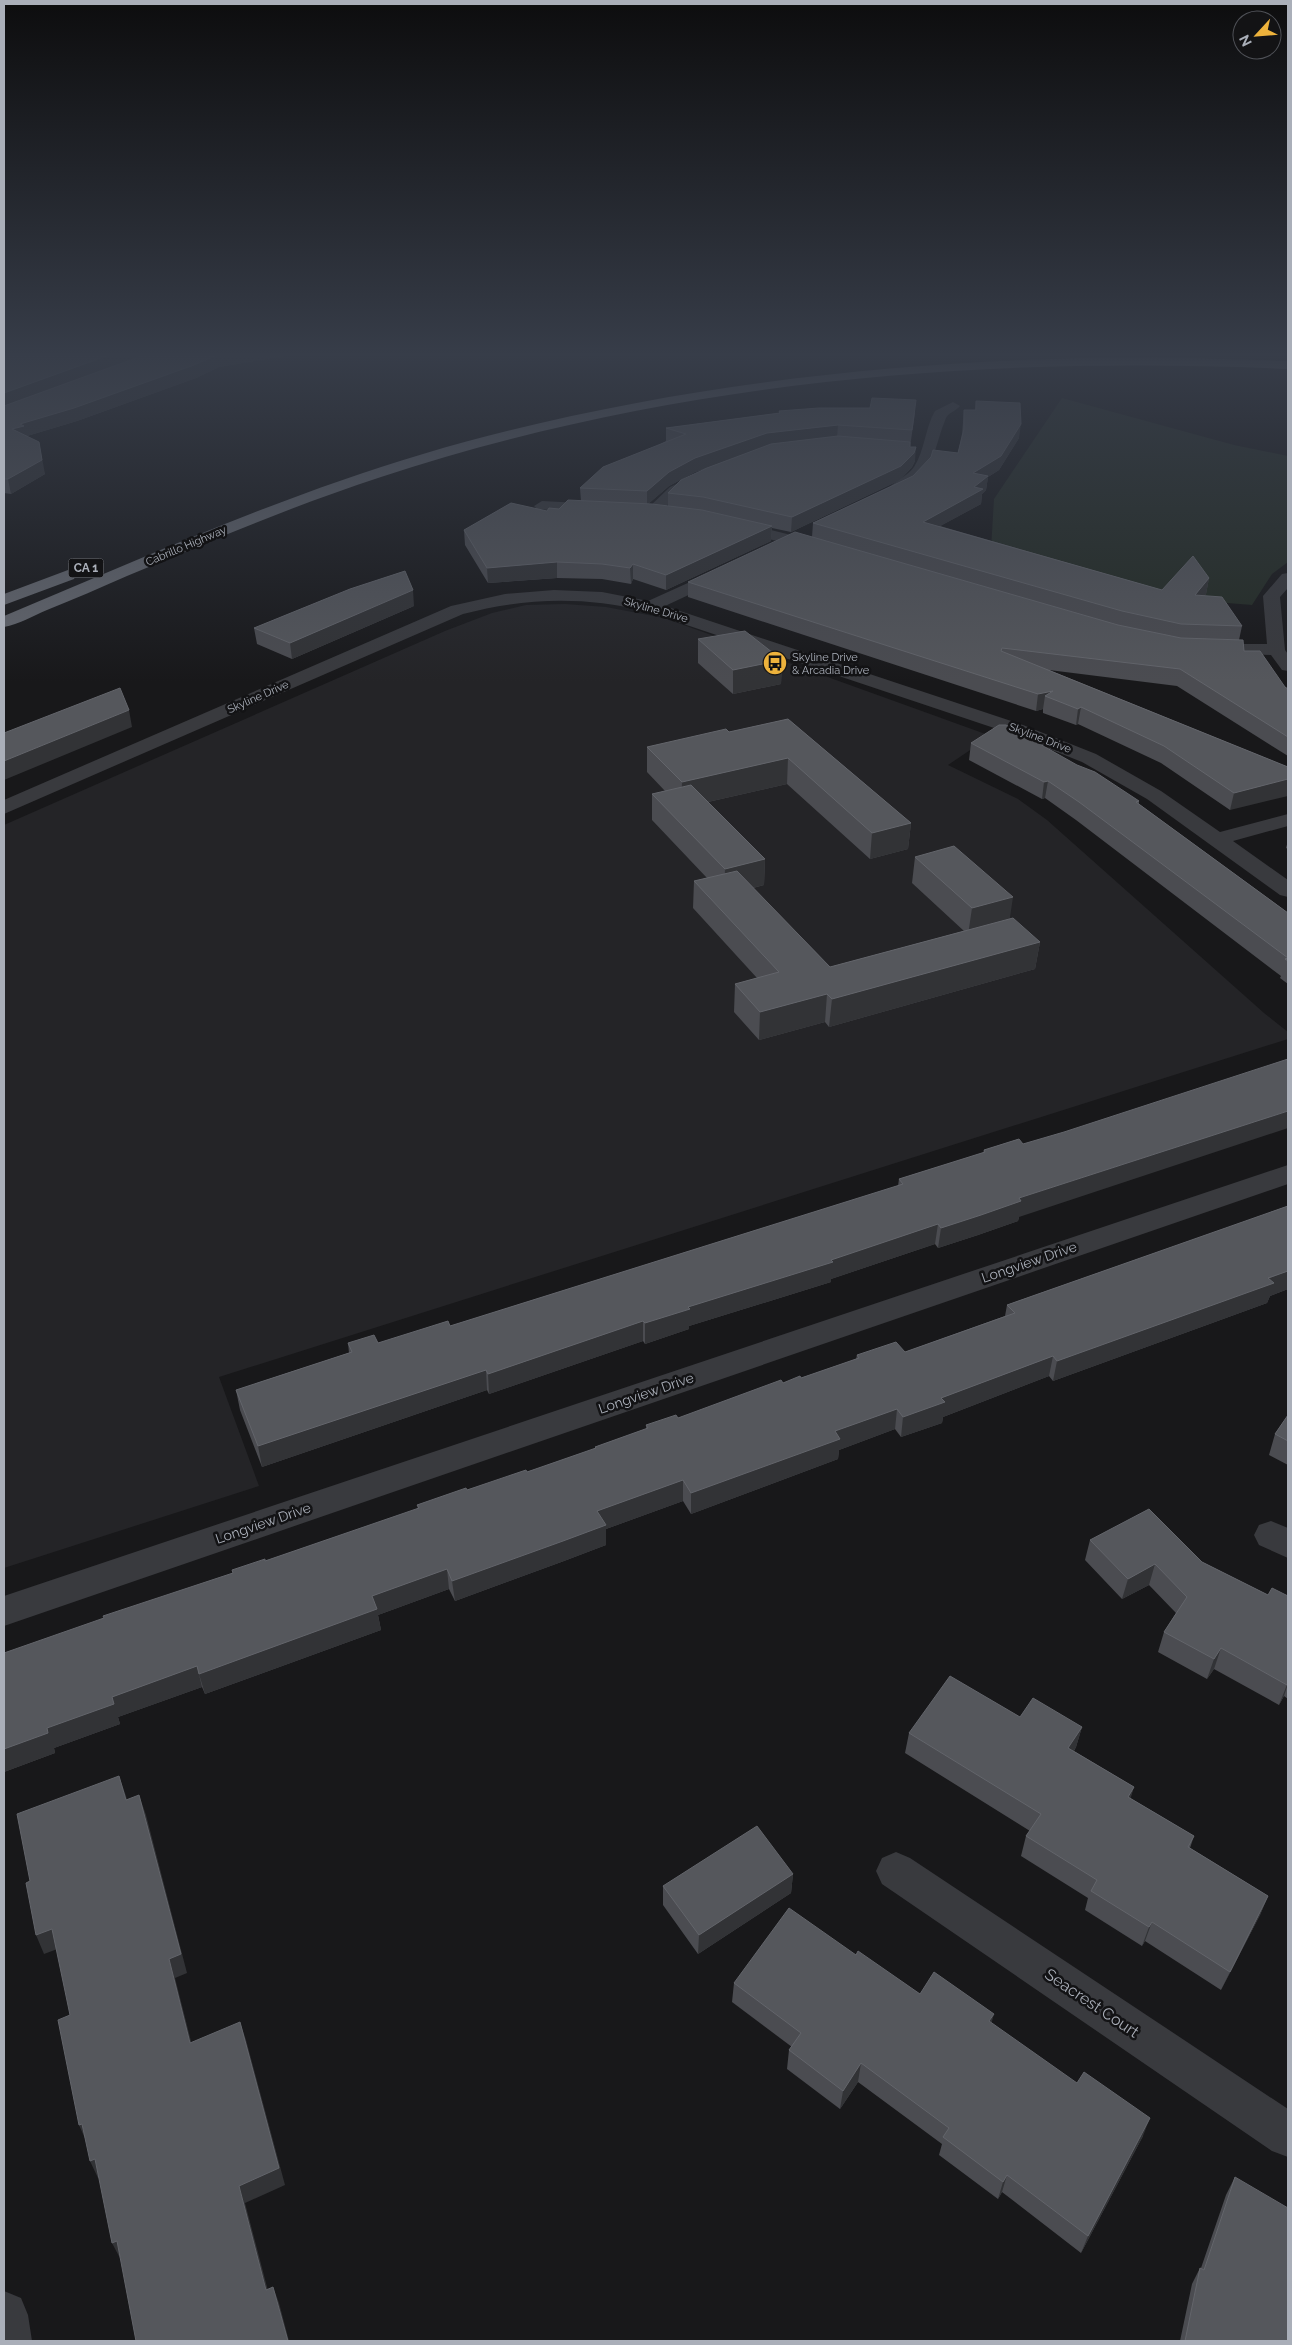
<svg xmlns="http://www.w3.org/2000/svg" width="1292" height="2345" font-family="Raleway,sans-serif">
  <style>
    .built { fill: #242427 }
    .green { fill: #242c25 }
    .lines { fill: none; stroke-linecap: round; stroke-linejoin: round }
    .minor { fill: #393a3e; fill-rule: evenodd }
    .highway { fill: #65686f; fill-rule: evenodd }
    .wall { fill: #4b4c51; fill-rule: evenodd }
    .shaded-wall { fill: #323336 }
    .building { fill: #55575c; stroke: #63656b }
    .labels { text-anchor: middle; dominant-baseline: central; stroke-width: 5; stroke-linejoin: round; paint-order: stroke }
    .far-street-label { font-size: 11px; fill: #aaafb9; stroke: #131315 }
    .far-poi-label { font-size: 11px; fill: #aaafb9; stroke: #131315; text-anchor: start }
    .shield { fill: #131315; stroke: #7d8088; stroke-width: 1 }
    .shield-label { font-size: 12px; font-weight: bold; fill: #aaafb9 }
    .street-label { font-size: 14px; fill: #aaafb9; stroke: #131315 }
    .near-street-label { font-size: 16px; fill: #aaafb9; stroke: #131315 }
  </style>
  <rect width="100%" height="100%" fill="#18181a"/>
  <!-- built -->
  <path class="built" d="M565,604L606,607L664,618L991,736L948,765L1018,799L1047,820L1264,1013L1288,1032V1039L219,1377L259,1486L4,1568V825L445,631L492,613L526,605Z"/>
  <!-- green -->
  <path class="green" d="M1062,398L1234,445L1288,456V562L1272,574L1252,605L1166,598L991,549L994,499Z"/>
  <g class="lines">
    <!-- minor -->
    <path class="minor" d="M953,402L960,406C956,411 948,413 946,418C935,444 934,473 908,489C901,493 897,495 890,493L887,490C894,481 907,477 914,467C925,450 925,428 935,411Z
      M700,473L705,474L707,477L705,480L680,493L657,515H647L644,512L647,509L670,487Z
      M542,501L598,504L606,509L598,514L537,509L534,506Z
      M735,521L827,544L829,547L827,550L821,552L729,529L727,526L729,523Z
      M721,568L727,569L729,573L727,577L665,606L1023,725L1096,754L1161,791L1220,832L1288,814V826L1233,841L1288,880V897L1280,895L1147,799L1082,762L1009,733L645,611C583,596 524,598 463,614L4,814V800L451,606L505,594L554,590L602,592L648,601Z
      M1288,573V588L1280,597L1285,650L1288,654V671L1282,670L1271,655L1200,653L1197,649L1200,645L1206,644H1267L1263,596L1282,574Z
      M1288,1165V1184L4,1626V1596Z
      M1271,1521L1288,1528V1558L1259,1545L1254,1535L1259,1525Z
      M896,1852L910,1858L1288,2109V2157L1272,2151L882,1884L876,1871L882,1858Z
      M4,2291L21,2298L28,2315L32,2341H4Z"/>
    <!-- highway -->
    <path class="highway" d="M1156,357L1288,361V369C983,355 672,381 381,477C295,505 210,541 127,576C100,588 74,599 47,610C33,616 19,624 4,627V616C142,558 279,497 423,454C660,384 909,358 1156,357Z
      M68,570L74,571L76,575L74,579L4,605V594Z"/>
  </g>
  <!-- wall -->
  <path class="wall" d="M4,354H296L219,367L196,378L77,421L27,436L45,474L11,494L4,493Z
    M976,401L1019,438L999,470L988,477L986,490L982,494L981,504L940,526L1162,590L1209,578L1206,594L1204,596L1242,626L1239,640L1244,651L1285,687L1288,689V756L1177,686L1049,670L1288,767L1230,810L1161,763L1078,724L1076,725L1043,713V709L1036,711L688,597V582L812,537L813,523L913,476L958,453L962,434L964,410H975Z
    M779,411L915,413L910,447L915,461L912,467L900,480L791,532L772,528L771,541L666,590L633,579L631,584L602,579L557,578L488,583L465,545L464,530L559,509L581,501L580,488L666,441V428L779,413ZM705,469L668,493V506L648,504L669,486L695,472Z
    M414,606L292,659L257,644L254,628Z
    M698,639L782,660L781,684L733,694L698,663Z
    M788,719L911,823L908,849L870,859L787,784L708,802L765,859L764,885L753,888L830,967L964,931L912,883L915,857L1010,919L1040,942L1035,969L829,1027L825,1022L759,1040L734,1012L735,984L757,978L693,908L694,881L707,878L652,820V794L665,791L647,772V747L729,732Z
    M971,743L1139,801V804L1288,913V984L1280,978L1281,976L1076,820L1045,798L1042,799L969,760Z
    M1288,841V849L1286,848Z
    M1019,1139V1217L1018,1221L978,1235L938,1248L935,1244L831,1279V1282L689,1326V1329L645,1344L643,1341L489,1394L487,1390L262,1467L240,1410L236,1390L349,1353L348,1343H378L450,1326L502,1310L898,1186L899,1179L983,1153L984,1150Z
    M1288,1206V1289L1270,1296L1267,1303L1053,1381L1049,1376L943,1417L942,1423L901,1437L895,1429L839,1450L838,1459L691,1514L683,1501L606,1529V1545L564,1561L455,1601L449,1589L378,1615L381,1630L205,1694L202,1687L118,1717L120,1724L54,1748L55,1753L4,1772L233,1573L265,1561L418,1509L417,1505L527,1472L595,1449V1447L646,1429V1425L678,1418L783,1383L801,1378L856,1359L857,1355L905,1352L1005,1316L1007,1305Z
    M1288,1415V1465L1269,1455L1275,1434Z
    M1090,1540L1202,1562L1268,1595L1288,1596V1699L1284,1696L1279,1705L1214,1669L1207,1679L1158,1652L1164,1632L1176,1613L1149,1585L1122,1599L1085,1560Z
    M1020,1717L1082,1727L1076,1747L1074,1751L1134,1787L1130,1798L1194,1836L1190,1848L1268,1896L1260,1915L1221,1990L1145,1941L1142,1946L1085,1910L1088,1898L1021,1856L1026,1836L1030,1831L905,1753L909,1733Z
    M793,1874L791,1893L698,1954L663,1905V1886Z
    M856,1955L920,1994L991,2023L1143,2136L1081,2253L1002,2192L998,2199L939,2155L942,2144L858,2082L840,2109L787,2069L789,2050L792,2047L732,2002L734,1983Z
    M1235,2177L1288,2341H1180L1192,2284L1200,2268H1201L1226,2195Z"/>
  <!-- shaded-wall -->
  <path class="shaded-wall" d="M112,354H149L4,407V393Z
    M221,354H296L219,367L196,378L77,421L27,436L12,429L20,424Z
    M1021,424L1019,438L999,470L988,477L986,490L982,494L981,504L922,536L923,522L973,473Z
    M838,425L837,438L767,446L695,472L669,486L647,505V491L669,472L695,458L767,433Z
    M39,442L45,474L11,494L8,479Z
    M916,447L915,461L912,467L900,480L791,532L792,517L909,458Z
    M772,526L771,541L666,590V575Z
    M557,562V578L488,583L487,568Z
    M633,564V579L631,584L630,568Z
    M1209,578L1206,594L1192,610L1195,595Z
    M413,590L414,606L292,659L290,643Z
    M782,660L781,684L733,694V670Z
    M1053,691L1045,696L1043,709L1036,711L1038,694Z
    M1081,707L1078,724L1076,725L1078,709Z
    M129,710L132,727L4,780V761Z
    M788,758L787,784L681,808L682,782Z
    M1288,779V796L1230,810L1234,793Z
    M1048,781L1045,798L1042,799L1044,782Z
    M911,823L908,849L870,859L872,833Z
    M765,859L764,885L724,895L725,869Z
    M1013,897L1009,924L968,935L972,908Z
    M1040,942L1035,969L829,1027L832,999Z
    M827,994L825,1022L759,1040L760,1012Z
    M1288,1111V1128L1019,1217L1018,1221L978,1235L938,1248L941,1228L1019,1198Z
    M938,1224L935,1244L831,1279V1282L689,1326V1329L645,1344V1323L688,1307Z
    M1288,1271V1289L1270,1296L1267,1303L1053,1381L1057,1361Z
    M643,1321V1341L489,1394L488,1374Z
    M1053,1356L1049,1376L943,1417L942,1423L901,1437L903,1417L941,1398Z
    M486,1370L487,1390L262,1467L258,1446Z
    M897,1409L895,1429L839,1450L838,1459L691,1514V1493L835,1431Z
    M683,1480V1501L606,1529V1545L564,1561L455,1601L452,1581L597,1511Z
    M1155,1564L1149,1585L1122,1599L1128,1579Z
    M447,1569L449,1589L378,1615L381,1630L205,1694L199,1674L372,1596Z
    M1221,1648L1214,1669L1207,1679L1214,1659Z
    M197,1666L202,1687L118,1717L120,1724L54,1748L55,1753L4,1772V1749L112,1697Z
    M1288,1682V1684L1284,1696L1279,1705Z
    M1082,1727L1076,1747L1063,1768L1068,1748Z
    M119,1776L126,1796L132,1820L126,1800Z
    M1134,1787L1128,1807V1797Z
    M139,1795L146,1815L187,1973L175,1978L196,2061L190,2043L169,1959Z
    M793,1874L791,1893L698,1954L699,1935Z
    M1268,1896L1260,1915L1221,1990Z
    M1152,1922L1145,1941L1142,1946L1149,1927Z
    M52,1929L60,1948L44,1954L36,1935Z
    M994,2014L989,2032V2021Z
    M240,2022L246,2040L285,2185L245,2203L272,2306L266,2290L239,2186Z
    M861,2063L858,2082L840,2109L843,2091Z
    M1150,2118L1143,2136L1081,2253L1088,2236Z
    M82,2124L87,2143L79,2125Z
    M95,2159L103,2176L98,2178L90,2161Z
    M1007,2175L1002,2192L998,2199L1003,2182Z
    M117,2241L121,2260L112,2243Z
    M273,2287L279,2303L289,2341H288Z"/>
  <!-- building -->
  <path class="building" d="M4,354H112L4,393Z
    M147,354H221L217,355L194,365L74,408L20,424L24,426L12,429L39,442L42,460L8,479H4V406Z
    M872,398L916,400L912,430L838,425L767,433L695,458L669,472L647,491L580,488L603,467L686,434L666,428L780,413L779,411L819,408H870Z
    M976,401L1020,403L1021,424L1001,456L973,473L988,476L974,487L983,489L923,522L1162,590L1193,556L1209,578L1195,595L1222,597L1242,626L1181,624L1122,611L813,523L913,476L931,457L933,450L958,453L964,429V410H976Z
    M838,436L910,442V447H916L914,453L901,466L792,517L703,497L668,493L681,480L707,468L771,444Z
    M568,500L652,504L702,510L772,526L666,575L633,564L630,568L602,564L557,562L487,568L464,530L511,503L547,511L549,508L559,509Z
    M795,532L1118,625L1181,638L1243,640L1244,651H1260L1285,687L1288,689V737L1180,669L1002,648L1001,651L1288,767V779L1234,793L1164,746L1081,707L1078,709L1045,696L1053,691L1038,694L688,582Z
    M405,571L413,590L290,643L254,628L350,589Z
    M745,631L782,660L733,670L698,639Z
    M120,688L129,710L4,761V733Z
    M788,719L911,823L872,833L788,758L682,782L647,747L726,729L729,732Z
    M999,725H1006L1077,765L1095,772L1139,801L1136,802L1288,913V961L1285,959L1288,958L1079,802L1048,781L1044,782L971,743Z
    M691,785L765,859L725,869L652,794Z
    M954,846L1013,897L972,908L915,857Z
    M737,871L830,967L1013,918L1040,942L832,999L827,994L760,1012L735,984L779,972L694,881Z
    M1288,1059V1111L1019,1198L1021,1201L981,1215L941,1228L938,1224L831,1260L833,1262L688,1307L690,1309L645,1323L643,1321L488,1374L486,1370L258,1446L236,1390L352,1352L348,1343L374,1335L378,1343L448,1321L450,1326L903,1184L899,1179L985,1152L984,1150L1019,1139L1023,1144L1064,1132Z
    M1288,1206V1271L1268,1278L1274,1283L1057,1361L1053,1356L941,1398L945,1402L903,1417L897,1409L835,1431L840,1439L691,1493L683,1480L597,1511L606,1525L563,1541L452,1581L447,1569L372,1596L377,1609L199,1674L197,1666L112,1697L114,1704L47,1728L48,1733L4,1749V1653L104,1618L103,1616L233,1573L232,1570L265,1559V1561L419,1508L417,1505L466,1488L467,1490L526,1470L527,1472L596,1448L595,1447L648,1428L646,1425L676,1415L678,1418L781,1380L783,1383L800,1376L801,1378L859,1358L857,1355L896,1342L905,1352L1015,1313L1007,1305Z
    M1288,1415V1441L1275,1434Z
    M1149,1509L1202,1562L1268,1595L1272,1588L1288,1596V1682L1287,1685L1221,1648L1214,1659L1164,1632L1187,1597L1155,1564L1128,1579L1090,1540Z
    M950,1676L1020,1717L1033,1698L1082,1727L1068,1748L1134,1787L1128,1797L1194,1836L1188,1847L1268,1896L1230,1972L1152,1922L1149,1927L1091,1891L1097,1880L1026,1836L1041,1814L909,1733Z
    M119,1776L126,1800L139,1795L181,1954L169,1959L190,2043L240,2022L279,2168L239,2186L266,2290L273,2287L288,2341H136L117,2241L112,2243L95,2159L90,2161L82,2124L79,2125L58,2020L70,2015L52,1929L36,1935L26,1883L30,1881L17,1814Z
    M757,1826L793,1874L699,1935L663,1886Z
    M789,1908L856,1955L858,1951L920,1994L934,1972L994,2014L989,2021L1077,2083L1084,2072L1150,2118L1088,2236L1007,2175L1003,2182L943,2137L949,2128L861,2063L843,2091L789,2050L801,2033L734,1983Z
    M1235,2177L1288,2208V2341H1185L1200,2268L1204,2270Z"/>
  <!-- sky -->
  <linearGradient id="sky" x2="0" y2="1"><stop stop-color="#0d0d0e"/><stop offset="0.52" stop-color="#373d49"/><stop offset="1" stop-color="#373d49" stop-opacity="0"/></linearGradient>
  <rect width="1292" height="682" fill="url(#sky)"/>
  <!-- icons -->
  <defs>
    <g id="bus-disc" transform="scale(1.25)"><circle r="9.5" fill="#edb23c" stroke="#131315"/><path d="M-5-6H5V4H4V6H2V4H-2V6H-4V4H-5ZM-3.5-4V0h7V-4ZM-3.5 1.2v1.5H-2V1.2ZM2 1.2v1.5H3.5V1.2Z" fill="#111"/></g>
  </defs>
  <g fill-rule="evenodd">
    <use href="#bus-disc" x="775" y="663"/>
  </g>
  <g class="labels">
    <!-- far-street labels -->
    <g class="far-street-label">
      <text transform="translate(186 546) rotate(-23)">Cabrillo Highway</text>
      <text transform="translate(656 610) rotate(16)">Skyline Drive</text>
      <text transform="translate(258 697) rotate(-24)">Skyline Drive</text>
      <text transform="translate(1040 738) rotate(21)">Skyline Drive</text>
    </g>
    <!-- far-poi labels -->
    <g class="far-poi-label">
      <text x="792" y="657">Skyline Drive<tspan x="792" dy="13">&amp; Arcadia Drive</tspan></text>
    </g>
    <!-- shield labels -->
    <rect class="shield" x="68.5" y="558.5" width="35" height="19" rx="4"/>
    <g class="shield-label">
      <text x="86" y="568">CA 1</text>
    </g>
    <!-- street labels -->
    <g class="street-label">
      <text transform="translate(1029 1262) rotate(-19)">Longview Drive</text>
      <text transform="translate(646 1393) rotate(-19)">Longview Drive</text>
      <text transform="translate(263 1523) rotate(-19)">Longview Drive</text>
    </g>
    <!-- near-street labels -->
    <g class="near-street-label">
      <text transform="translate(1092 2003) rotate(34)">Seacrest Court</text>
    </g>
  </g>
  <!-- border -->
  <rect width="1292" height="2345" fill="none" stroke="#aaafb9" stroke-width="10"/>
  <!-- north arrow -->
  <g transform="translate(1257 35) rotate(244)"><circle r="24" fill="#131315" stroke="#4f5157"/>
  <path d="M0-4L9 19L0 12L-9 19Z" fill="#edb23c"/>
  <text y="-8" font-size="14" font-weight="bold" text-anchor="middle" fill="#aaafb9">N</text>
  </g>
</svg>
